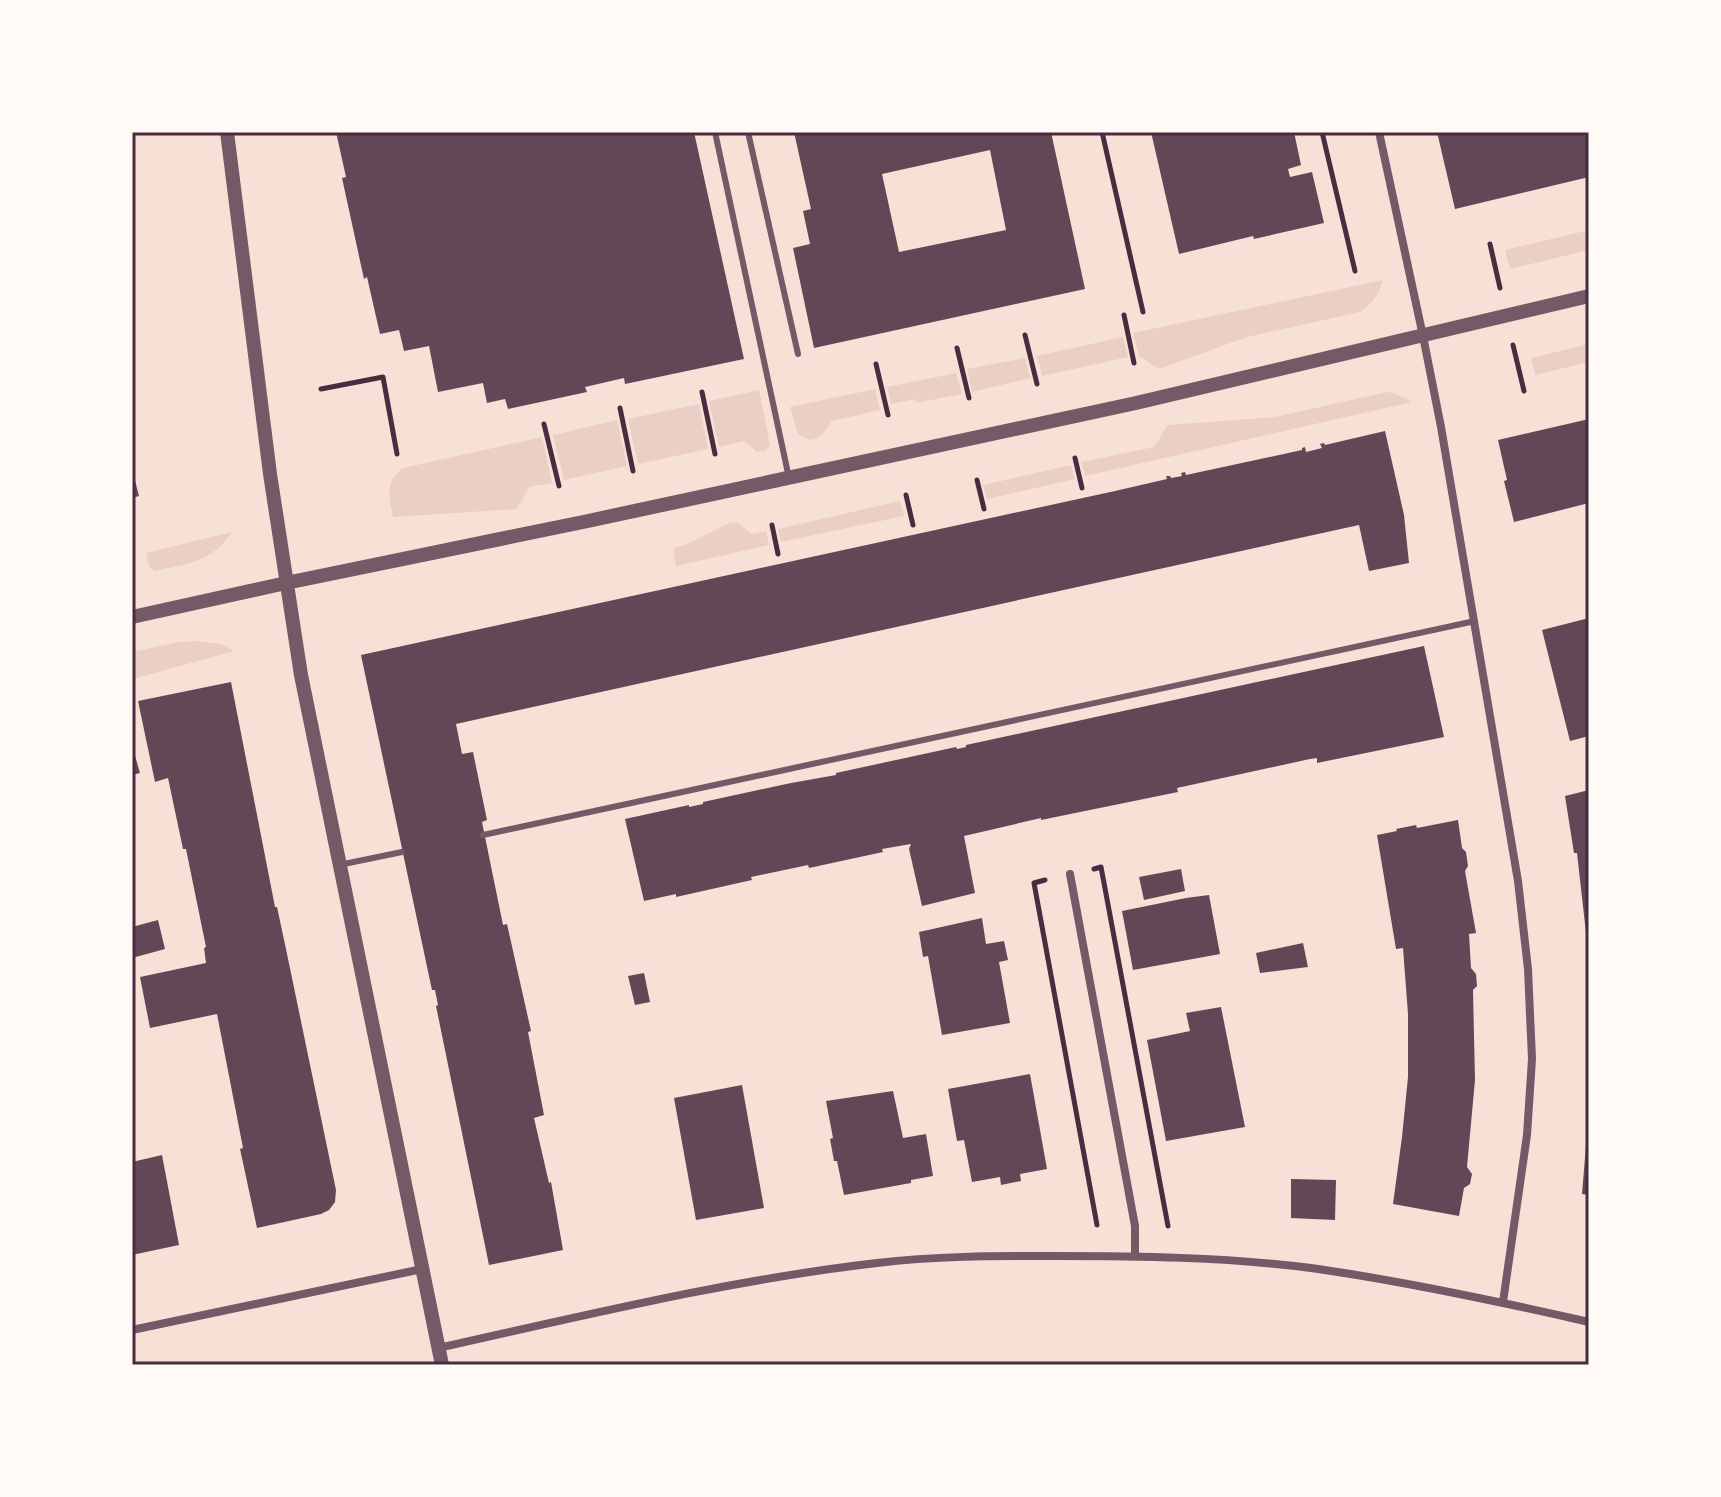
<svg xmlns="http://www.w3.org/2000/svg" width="1721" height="1497" font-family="Jost,sans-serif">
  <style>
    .green { fill: #ebcfc5 }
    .building { fill: #644757; fill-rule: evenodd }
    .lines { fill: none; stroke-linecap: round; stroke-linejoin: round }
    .path { stroke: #4a2c40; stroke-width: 5 }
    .service { stroke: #755966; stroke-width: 6 }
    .minor { stroke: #755966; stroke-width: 8 }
    .tertiary { stroke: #755966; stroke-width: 14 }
    .neatline { fill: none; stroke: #4a2c40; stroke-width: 3 }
  </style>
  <rect width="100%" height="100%" fill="#f7e1d7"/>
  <!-- green -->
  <path class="green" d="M1589,230V250L1510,269L1505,250Z
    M1383,280C1379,294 1373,304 1360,312L1247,337L1159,369L1139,356L1133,333Z
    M1123,337L1128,357L1042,376L1037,356Z
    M1589,344V362L1535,375L1531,358Z
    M1025,358L1030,378L972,392L967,369Z
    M956,373L962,394L916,403L915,399L891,404L887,387Z
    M875,389L880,410L832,421C824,432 824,437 810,440L798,434L790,407Z
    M759,390L770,445L766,451L757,452L744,441L719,447L709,401Z
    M1387,392L1394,393L1412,402L1085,476L1082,462L1154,447L1168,425L1275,417Z
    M699,404L708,449L638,464L628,419Z
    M617,420L627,466L564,480L553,435Z
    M542,437L552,483L529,487L517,509L393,517C389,496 384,483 403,468Z
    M1071,465L1075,479L987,499L983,485Z
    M900,501L904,516L781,542L778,529Z
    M732,522L738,523L752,534L766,531L769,545L676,566L673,548L685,545Z
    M232,532C211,563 189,563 155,571L150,568L146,553Z
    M195,641L221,644L234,651L133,679L132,652L179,642Z"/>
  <!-- building -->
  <path class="building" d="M336,132H694L744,359L625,384L624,378L585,387L587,392L508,409L505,399L487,403L483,383L438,392L429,346L404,351L399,330L380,334L367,277L364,279L342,178L346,177Z
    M794,132H1051L1085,289L814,348L793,248L810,244L803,211L811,209ZM990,150L1006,230L899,252L882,174Z
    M1151,132H1294L1301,165L1288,169L1290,177L1312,172L1324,223L1254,239L1253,236L1179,254Z
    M1437,132H1589V177L1455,209Z
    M1589,419V503L1514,522L1504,481L1507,480L1498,440Z
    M1385,431L1404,515L1409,563L1369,571L1359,525L456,724L462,754L473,752L487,820L482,822L503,925L507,924L531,1031L528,1032L544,1115L534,1118L549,1183L551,1182L563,1250L489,1265L436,1006L438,1005L435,990H432L429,976L361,655L1115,491L1167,479L1166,476H1170L1171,478L1182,476L1181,473L1185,472L1186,475L1302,450V448L1305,447L1306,452L1322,448L1320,444L1324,443L1325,445Z
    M132,469L139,496L132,498Z
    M1589,618V736L1570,741L1542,630Z
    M1424,646L1444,737L1317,763V758L1310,759L1177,788L1178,792L1041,820V818L964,836L975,893L922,906L909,849L911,844L882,849L883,852L809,868L808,865L751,877L752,880L676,897V894L644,901L625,819L689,805V807L703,804V802L791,783L836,775V773L956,747L957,749L966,747V745Z
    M231,682L275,907H277L286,949L336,1190L335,1202L329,1210L321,1214L257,1228L240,1149L243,1148L217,1014L150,1028L140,977L206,963L204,948L206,947L186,849H183L168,778L155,782L138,701Z
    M132,745L140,773L132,775Z
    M1589,790V942H1587L1577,853H1574L1565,796Z
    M1458,820L1462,848L1466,852L1468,866L1465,871L1476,933L1469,934L1471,968L1476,974L1477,986L1473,990L1475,1080L1467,1167L1472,1174L1470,1184L1464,1188L1459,1216L1393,1204L1402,1137L1408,1077V1014L1403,948L1396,949L1377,835L1397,831L1396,829L1416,825L1417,828Z
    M1181,869L1185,891L1144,900L1139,877Z
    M1209,895L1220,954L1133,970L1122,911L1186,898Z
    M982,918L986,944L1004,941L1008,960L999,962L1010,1023L942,1035L928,956L923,957L919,932Z
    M158,920L165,949L132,958V927Z
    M1303,943L1308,967L1260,973L1256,953Z
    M644,973L650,1002L635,1005L628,976Z
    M1221,1007L1245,1127L1166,1141L1147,1040L1190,1031L1186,1013Z
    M1030,1074L1047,1169L1020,1174L1021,1181L1001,1185L1000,1177L972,1182L964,1140L957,1141L948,1089Z
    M742,1085L764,1208L696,1220L674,1098Z
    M893,1091L903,1138L926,1134L933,1176L911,1180V1183L844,1195L837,1161H834L830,1139L833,1138L826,1101Z
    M1587,1133H1589V1195L1582,1194Z
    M162,1155L179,1245L132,1255V1162Z
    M1291,1179L1336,1180L1335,1220L1291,1218Z"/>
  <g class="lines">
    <!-- path -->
    <path class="path" d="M1102,132L1143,312
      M1322,132L1355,271
      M1490,244L1500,288
      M1124,315L1134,363
      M1025,335L1037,384
      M1513,345L1524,391
      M957,348L969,398
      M876,364L888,415
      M321,389L383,377L397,454
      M702,392L715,454
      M620,408L633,471
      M544,424L559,486
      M1075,458L1082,488
      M977,480L984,509
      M906,495L913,525
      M772,525L778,554
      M1094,869L1101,867L1168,1226
      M1045,880L1034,883L1097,1225"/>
    <!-- service -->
    <path class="service" d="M715,132L789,478
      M748,132L798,354
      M483,835L1475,621
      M339,865L402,852"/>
    <!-- minor -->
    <path class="minor" d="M1379,132L1423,336L1441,427L1518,881L1528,969L1532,1059L1527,1135L1503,1302
      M1070,874L1135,1226V1256
      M132,1330L422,1269
      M438,1348C583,1316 729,1280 877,1263C934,1256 993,1256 1051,1256C1138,1256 1225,1257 1311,1268C1404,1281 1497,1301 1589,1322"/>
    <!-- tertiary -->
    <path class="tertiary" d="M227,132L270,474L301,675L442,1365
      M132,617L286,583L588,521L1136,403L1589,296"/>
  </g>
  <!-- border -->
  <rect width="1721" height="1497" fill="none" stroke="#fffaf5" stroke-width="268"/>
  <rect x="134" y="134" width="1453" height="1229" class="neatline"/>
</svg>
